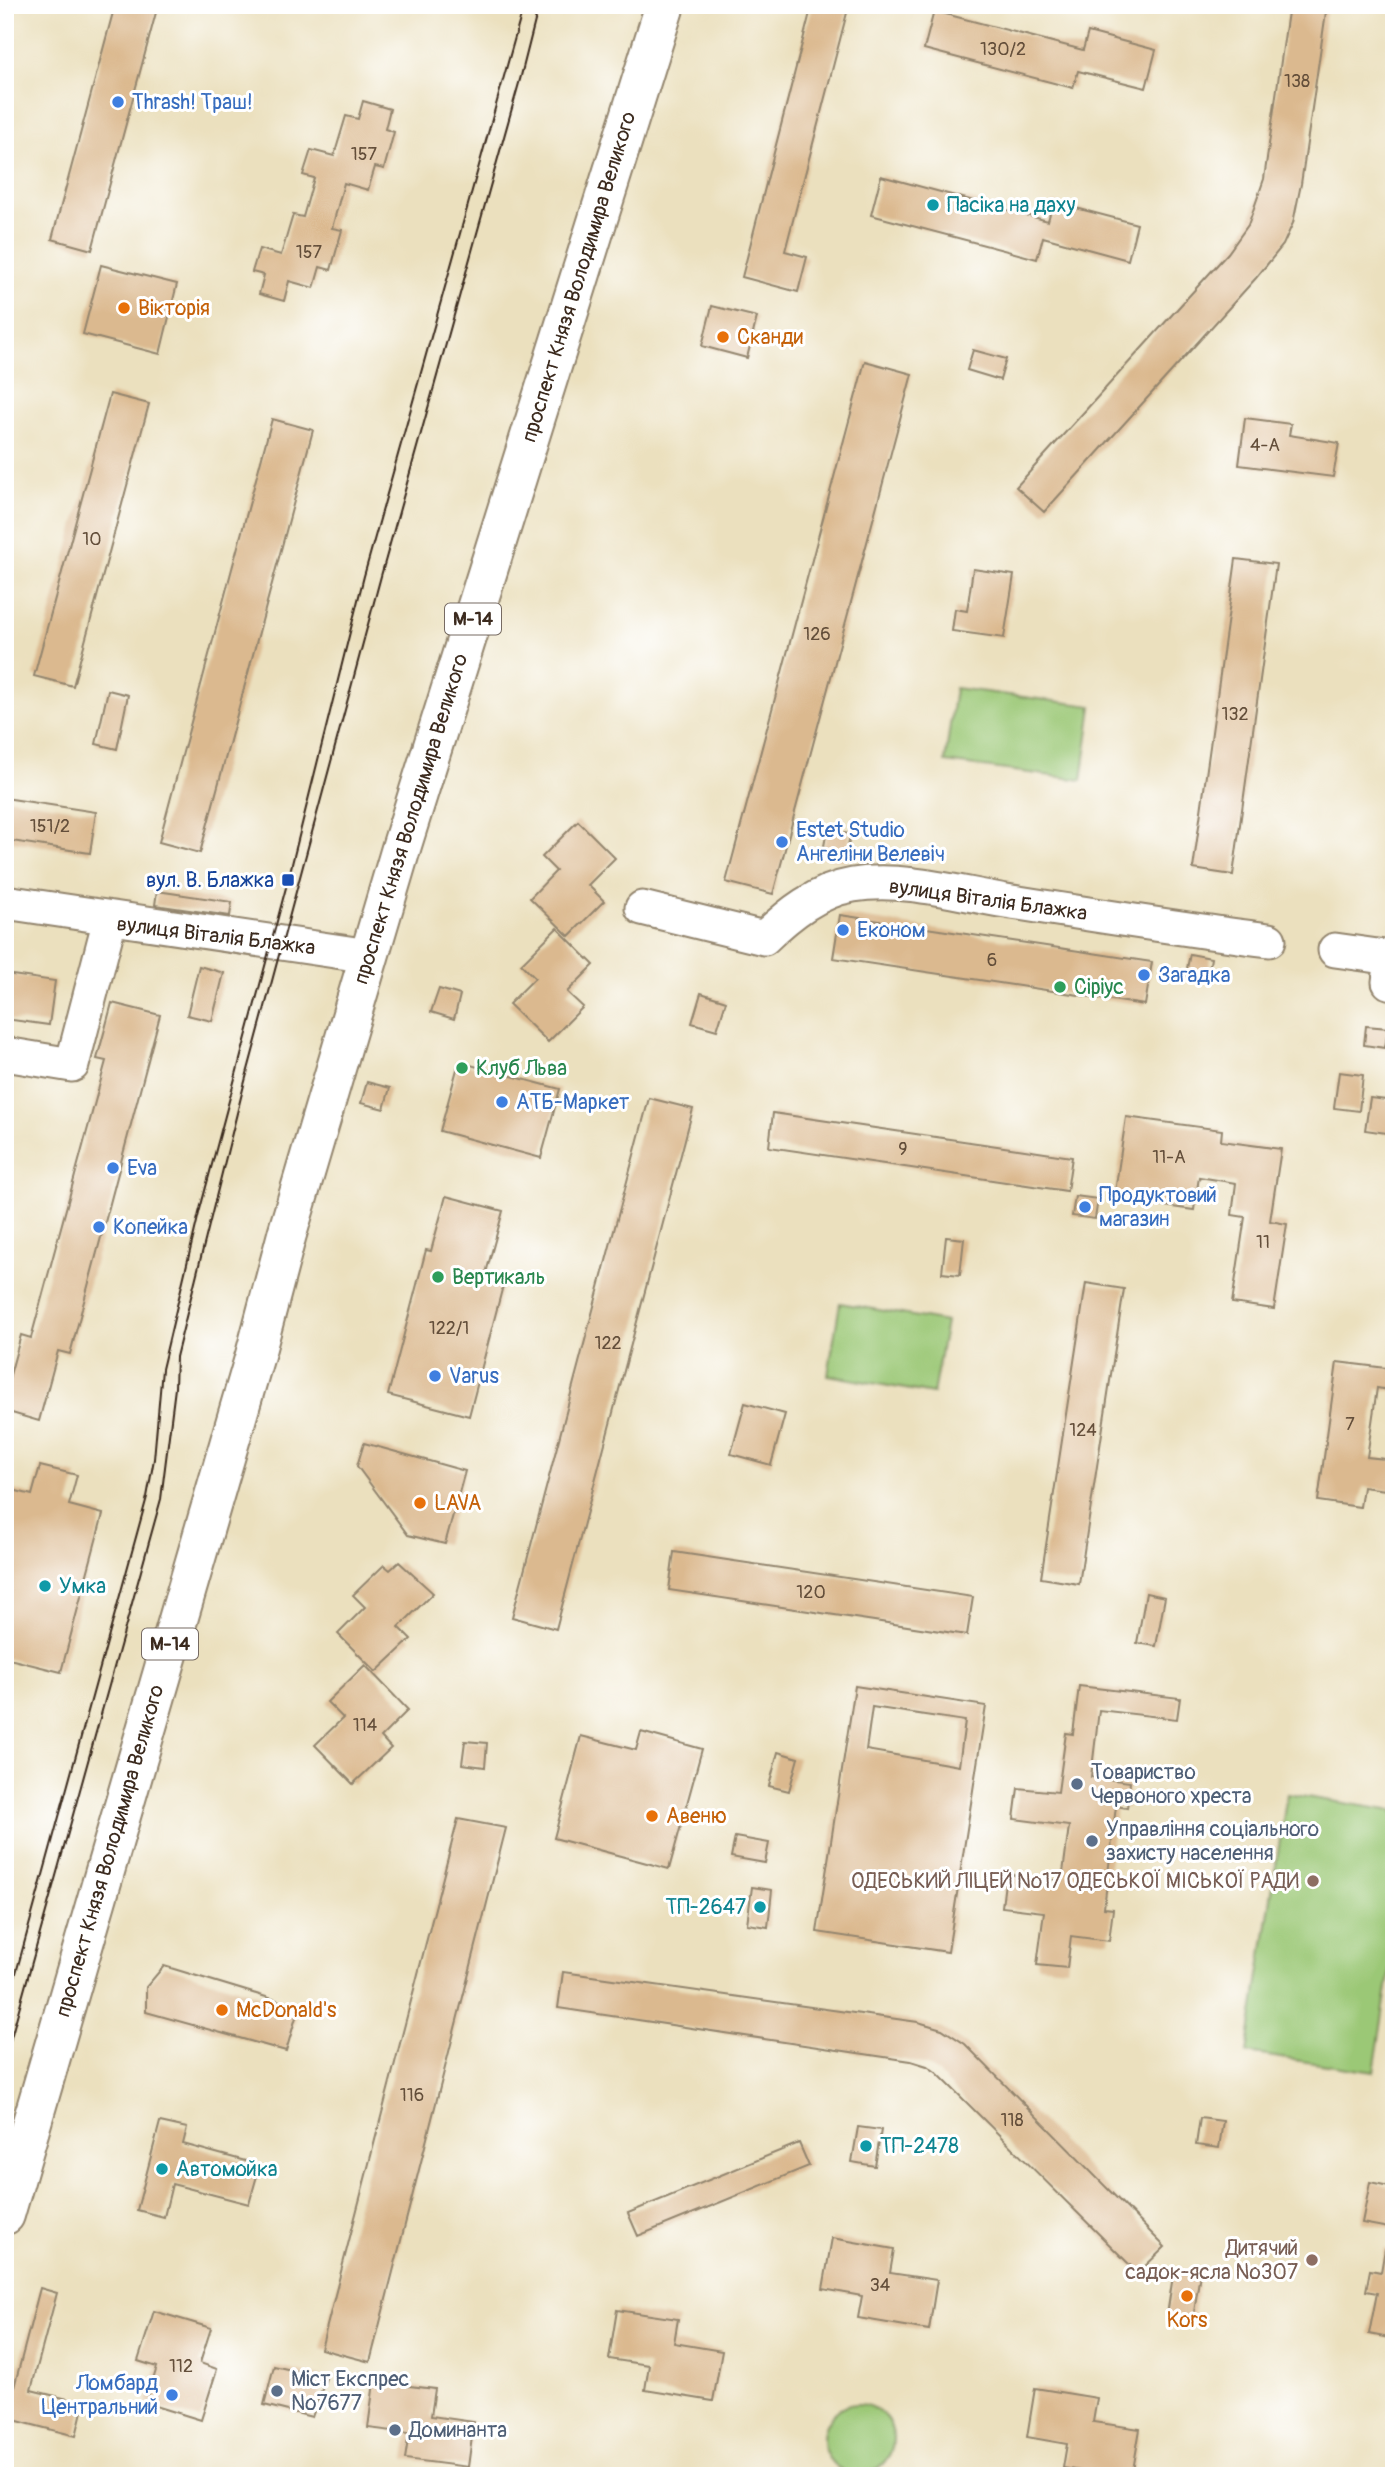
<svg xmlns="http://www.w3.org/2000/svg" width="1399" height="2481" font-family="Pangolin,sans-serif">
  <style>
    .green { fill: #9bc876; stroke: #6b794a; stroke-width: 2 }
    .building { fill: #dbb98f; fill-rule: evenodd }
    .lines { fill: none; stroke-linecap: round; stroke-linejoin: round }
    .minor-casing { stroke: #93856e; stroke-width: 37 }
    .highway-casing { stroke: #93856e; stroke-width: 42 }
    .minor { stroke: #fff; stroke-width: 33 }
    .highway { stroke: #fff; stroke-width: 38 }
    .tram { stroke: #3b2a1e; stroke-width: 2 }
    .shop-dot { fill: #3f7fe0; stroke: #fff; stroke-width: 2.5 }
    .culture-dot { fill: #0f9aa8; stroke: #fff; stroke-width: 2.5 }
    .food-dot { fill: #e8710a; stroke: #fff; stroke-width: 2.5 }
    .transit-dot { fill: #1a4fb4; stroke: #fff; stroke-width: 2.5 }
    .leisure-dot { fill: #2e9e5b; stroke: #fff; stroke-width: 2.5 }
    .service-dot { fill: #5c6f8a; stroke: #fff; stroke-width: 2.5 }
    .education-dot { fill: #8d6e63; stroke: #fff; stroke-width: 2.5 }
    .labels { text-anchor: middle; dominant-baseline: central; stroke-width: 6; stroke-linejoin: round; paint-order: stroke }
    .number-label { font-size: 18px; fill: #634e3a }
    .shield { fill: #fff; stroke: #766a62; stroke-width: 2 }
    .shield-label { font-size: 19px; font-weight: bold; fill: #3b2a1e }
    .shop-label { font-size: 21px; fill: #366cbe; stroke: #fff; text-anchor: start }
    .culture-label { font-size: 21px; fill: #0d838f; stroke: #fff; text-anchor: start }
    .street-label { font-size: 21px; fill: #3b2a1e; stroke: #fff }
    .food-label { font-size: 21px; fill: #c56008; stroke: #fff; text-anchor: start }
    .transit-label { font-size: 21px; fill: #164399; stroke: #fff; text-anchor: end }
    .leisure-label { font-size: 21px; fill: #27864d; stroke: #fff; text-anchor: start }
    .service-label { font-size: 21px; fill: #4e5e75; stroke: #fff; text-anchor: start }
    .education-label { font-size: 21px; fill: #785e54; stroke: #fff; text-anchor: end }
  </style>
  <rect width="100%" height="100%" fill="#fff"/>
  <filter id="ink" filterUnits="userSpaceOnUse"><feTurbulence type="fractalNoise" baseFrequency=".0143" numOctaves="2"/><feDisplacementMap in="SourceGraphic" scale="14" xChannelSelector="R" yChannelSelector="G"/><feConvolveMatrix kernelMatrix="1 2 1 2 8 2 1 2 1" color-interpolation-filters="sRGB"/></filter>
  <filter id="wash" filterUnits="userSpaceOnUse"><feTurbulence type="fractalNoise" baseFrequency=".00686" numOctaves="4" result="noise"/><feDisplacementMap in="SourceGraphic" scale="28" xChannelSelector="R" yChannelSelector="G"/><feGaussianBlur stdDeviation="1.57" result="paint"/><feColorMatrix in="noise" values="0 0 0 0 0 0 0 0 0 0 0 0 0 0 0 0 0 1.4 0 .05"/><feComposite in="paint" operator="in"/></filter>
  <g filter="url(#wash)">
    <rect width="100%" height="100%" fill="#ebe0be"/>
    <!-- green -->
    <path class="green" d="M955,688L1092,706L1082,780L945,762Z
      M840,1303L946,1322L933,1394L828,1375Z
      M1287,1794L1394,1811V1943L1374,2072L1247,2053Z
      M823 2439a35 35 0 1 1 70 0a35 35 0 1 1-70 0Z"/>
    <g id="blocks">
      <!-- building -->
      <path class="building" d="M115,5H158L92,250L52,239Z
        M812,5H849L785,251L807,257L798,292L742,277Z
        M1289,5H1327L1301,184L1293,223L1283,245L1256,278L1044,512L1016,487L1228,253L1248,225L1264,179Z
        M934,11L1083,50L1088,32L1156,50L1146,88L1078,71L1073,88L924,49Z
        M363,101L390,109L385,129L394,132L384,169L375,167L368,190L344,183L332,228L342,230L331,270L320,267L314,288L289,281L284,301L259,294L264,275L252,272L259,249L281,255L293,215L303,217L314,178L303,175L311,150L334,156L346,116L358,119Z
        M881,176L1048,221L1053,202L1137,224L1128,260L1043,237L1037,259L871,215Z
        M101,265L177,284L160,354L83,334Z
        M712,306L757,317L747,358L702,346Z
        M973,350L1006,359L1000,380L967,370Z
        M865,361L912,374L773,894L726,882Z
        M110,394L149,404L73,686L34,676Z
        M1245,418L1291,424L1289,435L1339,443L1333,477L1239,465Z
        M272,419L313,430L200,853L159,842Z
        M1236,559L1276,564L1233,875L1193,869Z
        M973,569L1014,575L1004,638L952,631L955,609L967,611Z
        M108,690L128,695L117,749L96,744Z
        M5,798L96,812L90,853L5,840Z
        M578,821L615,858L588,885L604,901L569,936L530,898L556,871L542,857Z
        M827,830L850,834L846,861L822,857Z
        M157,891L232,902L230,916L155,905Z
        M840,915L1152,962L1145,1005L833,958Z
        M557,928L594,965L567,992L583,1007L548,1042L509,1004L535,978L521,964Z
        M1190,954L1211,958L1207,982L1185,978Z
        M199,966L224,973L212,1021L187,1015Z
        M5,974L55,981L49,1025L5,1019Z
        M439,989L460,995L454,1019L431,1012Z
        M701,993L726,1001L717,1030L692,1023Z
        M112,1003L160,1015L70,1354L58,1351L39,1421L5,1411V1393L21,1335L31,1338L106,1061L97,1059Z
        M1366,1026L1388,1028L1385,1048L1364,1045Z
        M459,1062L560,1089L541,1158L440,1131Z
        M1339,1072L1363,1075L1359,1111L1334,1108Z
        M367,1082L390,1088L384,1109L361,1103Z
        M649,1098L693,1109L556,1629L512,1617Z
        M1370,1098L1394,1101V1134L1365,1130Z
        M773,1113L1072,1157L1067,1191L769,1147Z
        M1126,1117L1222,1130L1221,1141L1281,1149L1270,1221L1287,1224L1274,1309L1232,1303L1245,1217L1232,1215L1236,1183L1199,1177L1194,1210L1114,1199Z
        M446,1196L503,1211L486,1273L505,1278L469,1416L388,1395L426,1250L431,1251Z
        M1075,1196L1098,1199L1095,1219L1072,1216Z
        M946,1237L964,1239L960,1275L942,1273Z
        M1086,1283L1124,1289L1079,1584L1041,1578Z
        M1337,1362L1394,1369V1391L1377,1388L1367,1457L1394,1460V1491L1363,1487L1360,1507L1318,1501Z
        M745,1403L785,1414L771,1465L731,1454Z
        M364,1443L465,1471L445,1544L408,1535L357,1466Z
        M40,1466L77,1475L69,1505L103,1514L61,1672L5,1658V1488L32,1495Z
        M674,1552L973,1597L967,1635L669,1590Z
        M399,1562L433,1593L399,1627L411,1639L376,1672L338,1634L365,1607L353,1595L384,1565L390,1570Z
        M1146,1593L1165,1597L1156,1646L1137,1643Z
        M365,1665L408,1710L381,1737L391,1748L353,1784L315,1745L343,1718L327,1702Z
        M855,1686L986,1706L948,1952L817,1932ZM872,1707L965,1721L959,1766L866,1750Z
        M1079,1686L1180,1698L1177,1719L1099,1710L1091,1777L1130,1782L1127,1808L1116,1806L1104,1908L1113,1909L1109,1941L1071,1936L1067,1968L1037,1965L1044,1912L1002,1907L1006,1874L1062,1881L1069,1826L1014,1819L1018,1788L1058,1792L1066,1733L1073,1734Z
        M641,1732L702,1749L669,1869L554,1838L581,1736L636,1750Z
        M465,1741L487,1743L485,1767L462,1764Z
        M778,1752L798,1758L789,1791L769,1786Z
        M458,1819L506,1828L370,2362L321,2349Z
        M735,1837L769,1843L765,1863L731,1857Z
        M752,1887L772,1890L768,1927L747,1924Z
        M164,1966L299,2007L286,2051L146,2012V1987Z
        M563,1972L918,2022L942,2029L965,2044L1165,2247L1138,2273L937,2073L927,2066L911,2061L558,2008Z
        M1200,2118L1223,2121L1219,2148L1196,2145Z
        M160,2122L187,2128L183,2144L260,2165L249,2204L172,2184L164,2217L137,2210Z
        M858,2127L881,2130L875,2166L852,2162Z
        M799,2143L809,2166L638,2236L628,2213Z
        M1370,2182L1394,2187V2229L1362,2223Z
        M832,2238L894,2249L890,2273L937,2280L929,2330L858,2318L862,2296L823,2289Z
        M1385,2249L1394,2250V2339L1369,2334L1377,2293L1366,2291L1370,2270L1381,2272Z
        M1174,2269L1200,2273L1193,2319L1167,2315Z
        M40,2288L57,2293L31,2390L84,2403L76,2436L6,2418Z
        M617,2310L678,2319L674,2343L722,2351L713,2401L645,2390L649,2365L609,2359Z
        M154,2311L211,2328L200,2363L217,2369L201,2420L146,2403L157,2367L138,2361Z
        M274,2366L326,2378L312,2417L264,2405Z
        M374,2382L435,2389L431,2416L474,2422L468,2467L405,2459L409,2433L368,2428Z
        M1035,2388L1097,2398L1093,2422L1140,2429L1132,2476H1110L1063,2468L1067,2444L1027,2437Z"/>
    </g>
  </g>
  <g filter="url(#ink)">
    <use href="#blocks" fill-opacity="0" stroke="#93856e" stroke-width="2"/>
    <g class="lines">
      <!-- minor casing -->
      <g class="minor-casing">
        <path id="minor" d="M5,902L369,956
          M642,908L764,938C789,914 817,891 853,885C903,877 957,893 1006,901C1094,915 1181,929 1269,940
          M1335,950L1392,958L1389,982L1394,983
          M5,1054L72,1065L110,919"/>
      </g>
      <!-- highway casing -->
      <g class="highway-casing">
        <path id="highway" d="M5,2215L255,1355L287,1234L402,845L665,5"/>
      </g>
      <!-- minor -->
      <use href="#minor" class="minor"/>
      <!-- highway -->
      <use href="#highway" class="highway"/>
      <!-- tram -->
      <path class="tram" d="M5,2013L147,1497L154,1459L162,1369L199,1213L288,880L364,576L524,5
        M5,2059L161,1499L175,1388L176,1357L244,1085L381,576L521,76L539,5"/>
    </g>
  </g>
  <!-- markers -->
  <g class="shop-dot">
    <circle cx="118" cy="102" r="7"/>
    <circle cx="782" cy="842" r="7"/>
    <circle cx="843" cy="930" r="7"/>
    <circle cx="1144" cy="975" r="7"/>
    <circle cx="502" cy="1102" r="7"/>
    <circle cx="113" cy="1168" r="7"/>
    <circle cx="1085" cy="1207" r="7"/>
    <circle cx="99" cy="1227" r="7"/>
    <circle cx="435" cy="1376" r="7"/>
    <circle cx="172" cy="2395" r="7"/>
  </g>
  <g class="culture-dot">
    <circle cx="933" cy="205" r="7"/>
    <circle cx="45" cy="1586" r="7"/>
    <circle cx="760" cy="1907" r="7"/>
    <circle cx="866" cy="2146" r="7"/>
    <circle cx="162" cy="2169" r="7"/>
  </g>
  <g class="food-dot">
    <circle cx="124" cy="308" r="7"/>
    <circle cx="723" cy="337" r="7"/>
    <circle cx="420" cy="1503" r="7"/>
    <circle cx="652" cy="1816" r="7"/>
    <circle cx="222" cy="2010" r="7"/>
    <circle cx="1187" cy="2296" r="7"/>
  </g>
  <rect class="transit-dot" x="281" y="873" width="14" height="14" rx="3.5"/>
  <g class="leisure-dot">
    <circle cx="1060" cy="987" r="7"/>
    <circle cx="462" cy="1068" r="7"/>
    <circle cx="438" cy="1277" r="7"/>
  </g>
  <g class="service-dot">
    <circle cx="1077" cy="1784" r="7"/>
    <circle cx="1092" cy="1841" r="7"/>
    <circle cx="277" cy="2391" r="7"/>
    <circle cx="395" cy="2430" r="7"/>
  </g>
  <g class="education-dot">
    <circle cx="1313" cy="1881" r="7"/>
    <circle cx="1312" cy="2260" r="7"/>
  </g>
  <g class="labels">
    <!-- number labels -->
    <g class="number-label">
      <text x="1003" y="49">130/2</text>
      <text x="1297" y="81">138</text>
      <text x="364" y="154">157</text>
      <text x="309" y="252">157</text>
      <text x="1265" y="445">4-А</text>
      <text x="92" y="539">10</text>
      <text x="817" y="634">126</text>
      <text x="1235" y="714">132</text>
      <text x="50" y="826">151/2</text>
      <text x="992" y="960">6</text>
      <text x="903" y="1149">9</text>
      <text x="1169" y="1157">11-А</text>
      <text x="1263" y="1242">11</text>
      <text x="449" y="1328">122/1</text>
      <text x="608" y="1343">122</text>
      <text x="1350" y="1424">7</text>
      <text x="1083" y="1430">124</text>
      <text x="811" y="1592">120</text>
      <text x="365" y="1725">114</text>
      <text x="412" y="2095">116</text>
      <text x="1012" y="2120">118</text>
      <text x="880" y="2285">34</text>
      <text x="181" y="2366">112</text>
    </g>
    <!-- shield labels -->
    <g class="shield">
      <rect x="445" y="603.5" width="56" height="31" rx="5"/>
      <rect x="142" y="1628.5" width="56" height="31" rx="5"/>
    </g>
    <g class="shield-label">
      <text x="473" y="619">М-14</text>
      <text x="170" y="1644">М-14</text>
    </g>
    <!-- shop labels -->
    <g class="shop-label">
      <text x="132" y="102">Thrash! Траш!</text>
      <text x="796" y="830">Estet Studio<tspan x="796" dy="24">Ангеліни Велевіч</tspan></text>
      <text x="857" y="930">Економ</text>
      <text x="1158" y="975">Загадка</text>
      <text x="516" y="1102">АТБ-Маркет</text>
      <text x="127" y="1168">Eva</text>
      <text x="1099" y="1195">Продуктовий<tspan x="1099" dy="24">магазин</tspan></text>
      <text x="113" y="1227">Копейка</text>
      <text x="449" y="1376">Varus</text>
      <text x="158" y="2383" text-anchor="end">Ломбард<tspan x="158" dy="24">Центральний</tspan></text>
    </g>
    <!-- culture labels -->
    <g class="culture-label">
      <text x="947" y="205">Пасіка на даху</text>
      <text x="59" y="1586">Умка</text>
      <text x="746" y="1907" text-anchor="end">ТП-2647</text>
      <text x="880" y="2146">ТП-2478</text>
      <text x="176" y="2169">Автомойка</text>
    </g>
    <!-- street labels -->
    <g class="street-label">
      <text transform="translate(579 277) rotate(-73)">проспект Князя Володимира Великого</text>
      <text transform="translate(411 819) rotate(-73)">проспект Князя Володимира Великого</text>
      <text transform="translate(988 900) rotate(8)">вулиця Віталія Блажка</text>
      <text transform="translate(216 936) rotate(7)">вулиця Віталія Блажка</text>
      <text transform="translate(110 1851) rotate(-74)">проспект Князя Володимира Великого</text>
    </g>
    <!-- food labels -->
    <g class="food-label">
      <text x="138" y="308">Вікторія</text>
      <text x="737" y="337">Сканди</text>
      <text x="434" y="1503">LAVA</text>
      <text x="666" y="1816">Авеню</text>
      <text x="236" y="2010">McDonald's</text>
      <text x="1187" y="2320" text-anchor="middle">Kors</text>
    </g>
    <!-- transit labels -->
    <g class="transit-label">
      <text x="274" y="880">вул. В. Блажка</text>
    </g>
    <!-- leisure labels -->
    <g class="leisure-label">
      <text x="1074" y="987">Сіріус</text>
      <text x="476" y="1068">Клуб Льва</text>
      <text x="452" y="1277">Вертикаль</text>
    </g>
    <!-- service labels -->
    <g class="service-label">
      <text x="1091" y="1772">Товариство<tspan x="1091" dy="24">Червоного хреста</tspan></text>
      <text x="1106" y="1829">Управління соціального<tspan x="1106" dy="24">захисту населення</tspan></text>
      <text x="291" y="2379">Міст Експрес<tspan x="291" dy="24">№7677</tspan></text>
      <text x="409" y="2430">Доминанта</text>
    </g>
    <!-- education labels -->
    <g class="education-label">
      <text x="1299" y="1881">ОДЕСЬКИЙ ЛІЦЕЙ №17 ОДЕСЬКОЇ МІСЬКОЇ РАДИ</text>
      <text x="1298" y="2248">Дитячий<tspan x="1298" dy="24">садок-ясла №307</tspan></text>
    </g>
  </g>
  <!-- margin -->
  <rect width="1399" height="2481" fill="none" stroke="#fff" stroke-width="28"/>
</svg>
